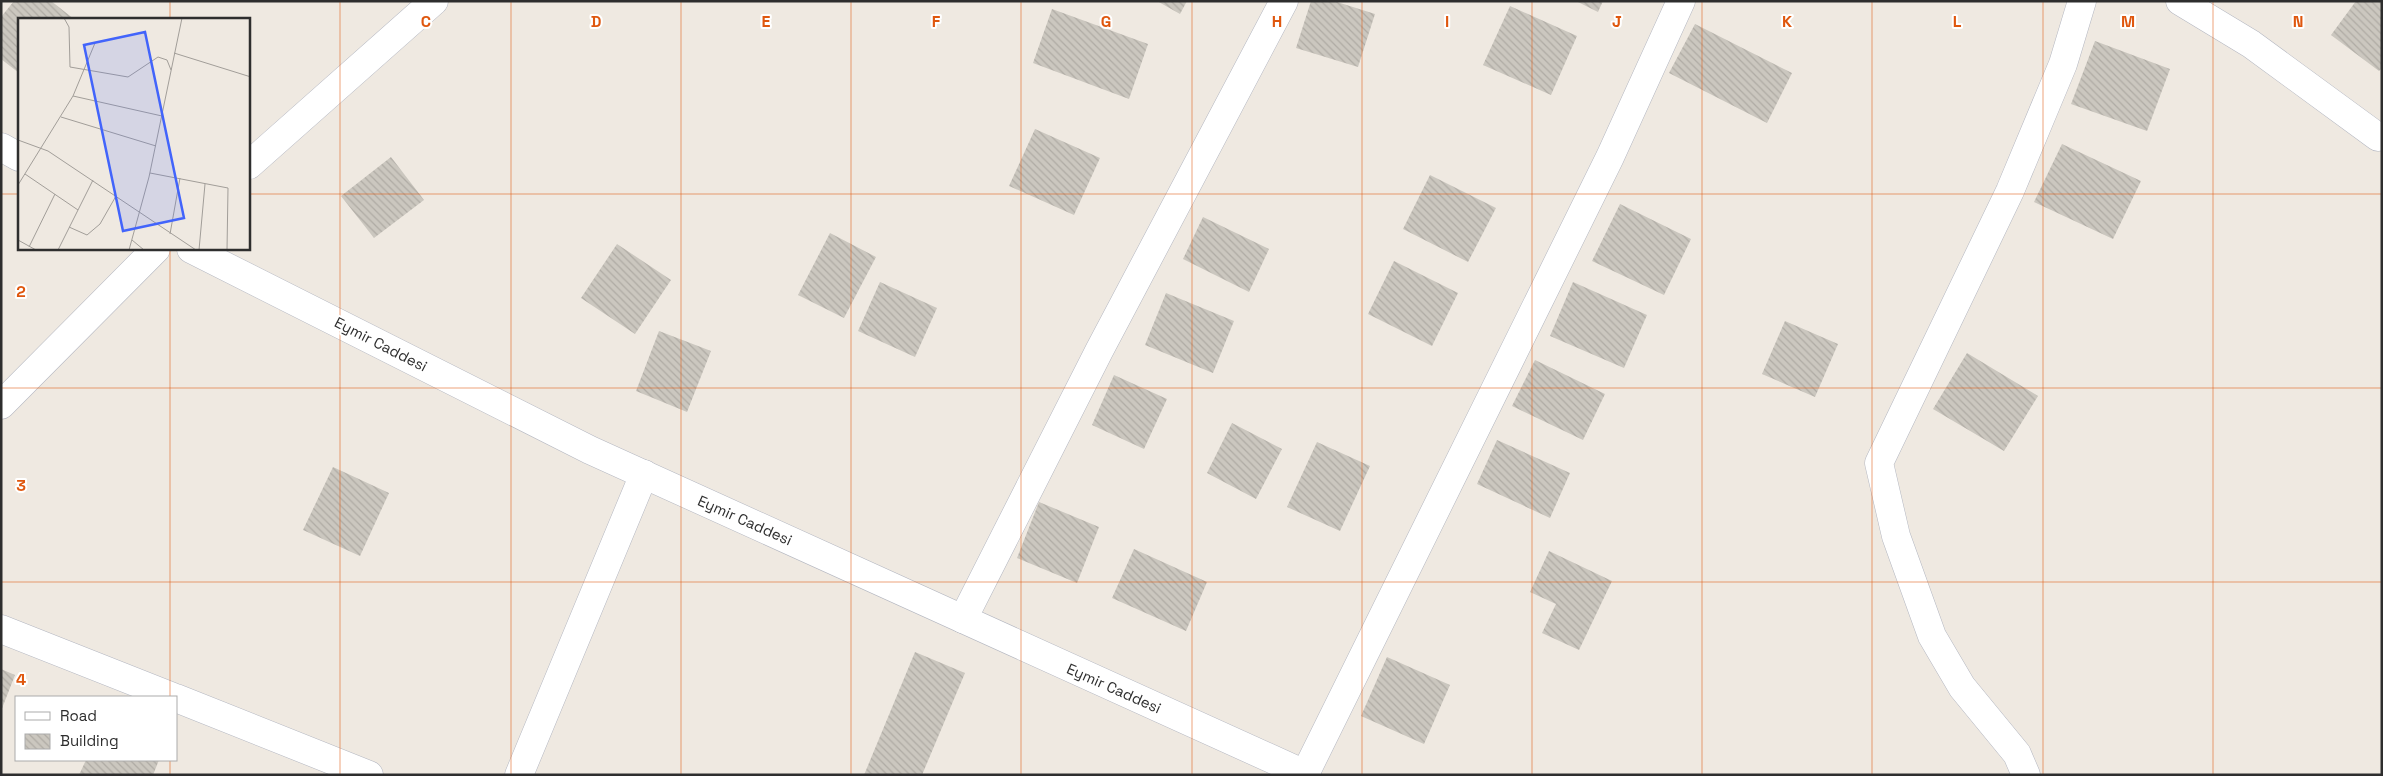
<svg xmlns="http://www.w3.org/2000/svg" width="2383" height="776" font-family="'Space Grotesk',sans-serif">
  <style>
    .building { fill: url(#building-back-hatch) }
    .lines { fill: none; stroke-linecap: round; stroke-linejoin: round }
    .street-casing { stroke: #b4b7c1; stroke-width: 29 }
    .secondary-casing { stroke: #b4b7c1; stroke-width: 29 }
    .street { stroke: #fff; stroke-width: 28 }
    .secondary { stroke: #fff; stroke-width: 28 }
    .grid { fill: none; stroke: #df570e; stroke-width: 1; stroke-opacity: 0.55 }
    .labels { text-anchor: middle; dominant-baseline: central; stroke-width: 4; stroke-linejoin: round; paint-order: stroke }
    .street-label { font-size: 15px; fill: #2e2e2e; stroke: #fff }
    .inset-road { fill: none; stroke: #a29e99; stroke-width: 1 }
    .view { fill: #4264fb; fill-opacity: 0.15; stroke: #4264fb; stroke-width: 2.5 }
    .inset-edge { fill: none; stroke: #2e2e2e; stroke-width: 2.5 }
    .grid-label { font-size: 16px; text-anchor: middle; font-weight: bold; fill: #df570e; stroke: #fff; stroke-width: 4; stroke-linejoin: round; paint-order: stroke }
  </style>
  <defs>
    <pattern id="building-back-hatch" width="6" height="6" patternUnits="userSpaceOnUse" patternTransform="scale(1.25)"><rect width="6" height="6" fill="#cbc7bf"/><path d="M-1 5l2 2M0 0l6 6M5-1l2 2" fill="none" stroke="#afaba4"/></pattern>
  </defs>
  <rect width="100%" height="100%" fill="#efe9e1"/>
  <!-- building -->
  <path class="building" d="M14,1H51L74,19H19V73L1,59V17Z
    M1157,1H1187L1180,14Z
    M1311,1H1334L1375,14L1358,67L1296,48Z
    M1576,1H1603L1598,12Z
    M2356,1H2382V68L2379,71L2331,35Z
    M1510,6L1577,36L1551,95L1483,65Z
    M1052,9L1148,44L1129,99L1033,63Z
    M1695,24L1792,73L1767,123L1669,73Z
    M2095,41L2170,69L2147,131L2071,104Z
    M1035,129L1100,158L1074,215L1009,186Z
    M2062,144L2141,181L2113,239L2034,202Z
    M391,157L424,200L374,238L341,196Z
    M1430,175L1496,208L1468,262L1403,229Z
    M1620,204L1691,239L1664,295L1592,261Z
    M1203,217L1269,249L1249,292L1183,259Z
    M830,233L876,257L844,318L798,295Z
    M617,244L671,280L635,334L581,298Z
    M1394,261L1458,293L1432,346L1368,314Z
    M880,282L937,308L915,357L858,331Z
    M1573,282L1647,315L1624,368L1550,336Z
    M1166,293L1234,321L1213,373L1145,345Z
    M1785,321L1838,344L1815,397L1762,374Z
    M659,331L711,351L687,412L636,391Z
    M1967,353L2038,396L2004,451L1933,409Z
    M1535,360L1605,394L1583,440L1512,406Z
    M1114,375L1167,399L1144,449L1092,425Z
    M1232,423L1282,449L1256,499L1207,473Z
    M1497,440L1570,473L1550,518L1477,484Z
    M1317,442L1370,466L1340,531L1287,507Z
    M333,467L389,493L360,556L303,530Z
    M1039,502L1099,527L1077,583L1017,558Z
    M1134,549L1207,582L1186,631L1112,598Z
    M1549,551L1612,581L1579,650L1542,633L1556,604L1530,592Z
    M915,652L965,673L922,775H864Z
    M1387,657L1450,685L1424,744L1361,716Z
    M1,669L15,675L1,711Z
    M86,760H159L153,775H79Z"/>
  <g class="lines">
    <!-- street casing -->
    <g class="street-casing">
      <path id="street" d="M2180,1L2251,44L2378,137
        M249,165L434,1
        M1,405L156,249
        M963,619L1099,351L1284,1
        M1,629L173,697
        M176,698L369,775
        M1305,774L1610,157L1681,1
        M519,775L644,474
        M2026,775L2017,754L1962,687L1932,636L1896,536L1879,463L2010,191L2063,64L2082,1"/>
    </g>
    <!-- secondary casing -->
    <g class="secondary-casing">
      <path id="secondary" d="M1,147L19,157
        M191,249L590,450L1307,775"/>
    </g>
    <!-- street -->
    <use href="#street" class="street"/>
    <!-- secondary -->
    <use href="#secondary" class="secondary"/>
  </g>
  <!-- grid -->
  <path class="grid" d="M170,1V19M340,1V775M511,1V775M681,1V775M851,1V775M1021,1V775M1192,1V775M1362,1V775M1532,1V775M1702,1V775M1872,1V775M2043,1V775M2213,1V775M1,194H19M249,194H2382M170,249V697M1,388H2382M1,582H2382M170,760V775"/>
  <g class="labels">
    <!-- street labels -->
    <g class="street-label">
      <text transform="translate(381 344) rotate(27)">Eymir Caddesi</text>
      <text transform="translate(745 520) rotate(24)">Eymir Caddesi</text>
      <text transform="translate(1114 688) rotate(24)">Eymir Caddesi</text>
    </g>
  </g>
  <!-- overview -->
  <g transform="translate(18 18)">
    <rect width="232" height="232" fill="#efe9e1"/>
    <path class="inset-road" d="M46,0L51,9L52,49L110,59L140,39L149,42L153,52M156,35L233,59M55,78L144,98M43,99L138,128M0,122L30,133L178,232M132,155L210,170L209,232M7,156L60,192M0,167L55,78L77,25M51,209L69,217L82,206L98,178M152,216L162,160M0,222L18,232M114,222L126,232M11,229L37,176M40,232L75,162M111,232L131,159L164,0M181,232L187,166"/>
    <path class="view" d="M127,14L166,200L105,213L66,27Z"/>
    <rect width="232" height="232" class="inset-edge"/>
  </g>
  <g class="grid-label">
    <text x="426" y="27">C</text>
    <text x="596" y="27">D</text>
    <text x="766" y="27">E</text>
    <text x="936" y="27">F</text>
    <text x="1106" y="27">G</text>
    <text x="1277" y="27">H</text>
    <text x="1447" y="27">I</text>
    <text x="1617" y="27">J</text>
    <text x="1787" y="27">K</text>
    <text x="1957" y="27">L</text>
    <text x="2128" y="27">M</text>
    <text x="2298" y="27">N</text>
    <text x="21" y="297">2</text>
    <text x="21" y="491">3</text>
    <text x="21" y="685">4</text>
  </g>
  <!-- border -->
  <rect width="2383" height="776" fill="none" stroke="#2e2e2e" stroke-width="5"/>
  <!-- legend -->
  <rect x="15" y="696" width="162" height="65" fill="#ffffff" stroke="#ababab"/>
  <rect x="25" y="712" width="25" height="8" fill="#ffffff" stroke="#ababab"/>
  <text x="60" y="721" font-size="15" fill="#2e2e2e">Road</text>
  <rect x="25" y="734" width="25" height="15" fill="url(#building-back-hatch)" stroke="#ababab"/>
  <text x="60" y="746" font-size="15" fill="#2e2e2e">Building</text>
</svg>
